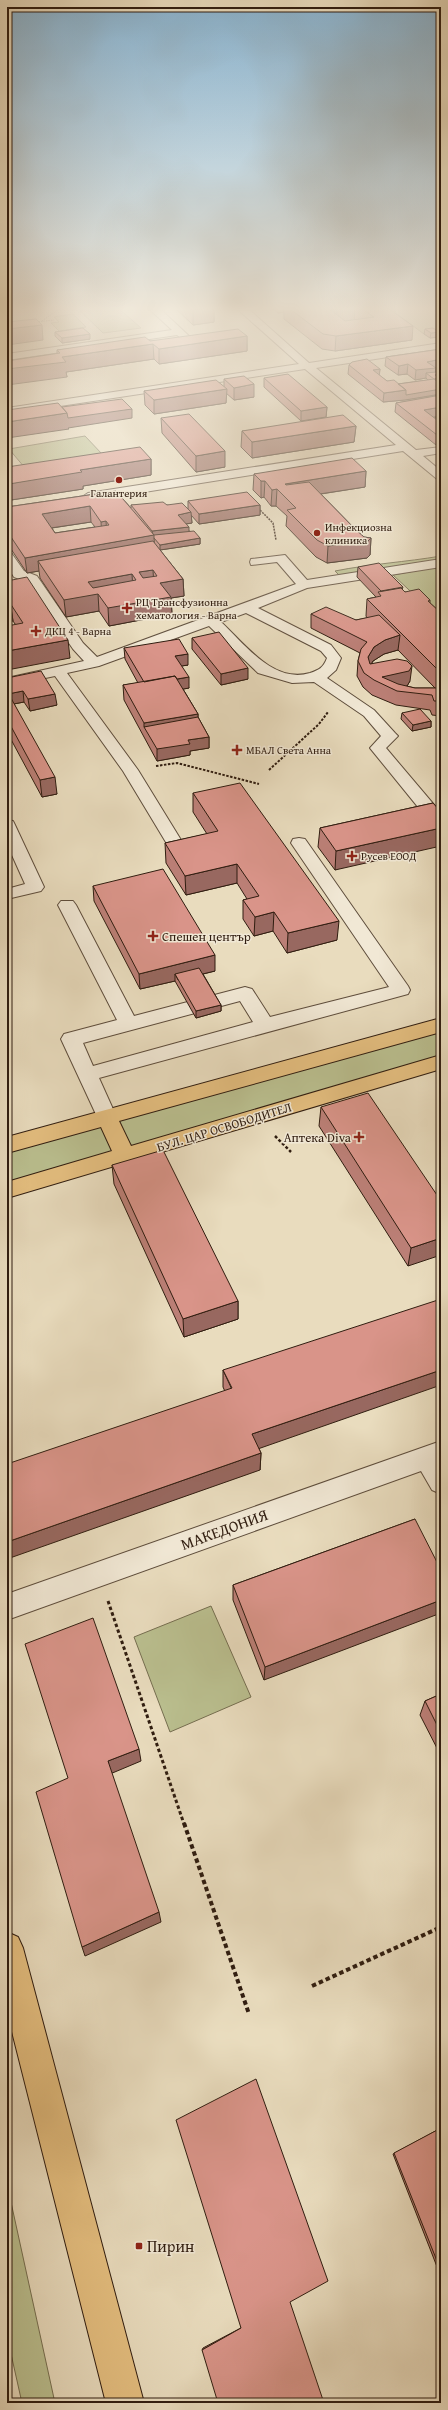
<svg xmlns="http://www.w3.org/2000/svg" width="448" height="2410" font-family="'Gentium Book Plus',serif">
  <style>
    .green { fill: #babf8f; stroke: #756e50 }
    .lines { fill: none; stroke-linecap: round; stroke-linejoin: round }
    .minor-casing { stroke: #5e4d3c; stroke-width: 2 }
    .major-casing { stroke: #301d10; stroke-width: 2 }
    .path-far5 { stroke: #301d10; stroke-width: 1; stroke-dasharray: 1.5 1; stroke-linecap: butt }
    .path-far4 { stroke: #301d10; stroke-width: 1.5; stroke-dasharray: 2 1; stroke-linecap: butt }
    .path-far3 { stroke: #301d10; stroke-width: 2; stroke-dasharray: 2.5 1.5; stroke-linecap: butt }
    .path-far2 { stroke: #301d10; stroke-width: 2.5; stroke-dasharray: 3 2; stroke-linecap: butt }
    .path-far1 { stroke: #301d10; stroke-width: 3; stroke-dasharray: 3.5 2.5; stroke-linecap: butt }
    .path { stroke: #301d10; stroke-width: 4; stroke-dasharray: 4.5 3; stroke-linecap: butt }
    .minor { fill: #f1e8d5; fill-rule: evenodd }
    .major { fill: #e4be7f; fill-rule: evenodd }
    .wall { fill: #bb7f76; stroke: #301d10; fill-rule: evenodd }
    .shaded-wall { fill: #986860; stroke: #301d10 }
    .building { fill: #d99489; stroke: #301d10; fill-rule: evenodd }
    .poi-dot { fill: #8f2418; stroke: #f1e8d5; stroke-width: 1.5 }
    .labels { text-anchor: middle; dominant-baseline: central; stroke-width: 3; stroke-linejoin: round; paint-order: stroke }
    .far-poi-label { font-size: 11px; fill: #301d10; stroke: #f1e8d5; text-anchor: start }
    .poi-label { font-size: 13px; fill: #301d10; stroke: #f1e8d5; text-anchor: start }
    .street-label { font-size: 13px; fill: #301d10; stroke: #f1e8d5 }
    .near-street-label { font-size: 16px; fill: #301d10; stroke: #f1e8d5 }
    .near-poi-label { font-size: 16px; fill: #301d10; stroke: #f1e8d5; text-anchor: start }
  </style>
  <rect width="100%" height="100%" fill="#e9dcbe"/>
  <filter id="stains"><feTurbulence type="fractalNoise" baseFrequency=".005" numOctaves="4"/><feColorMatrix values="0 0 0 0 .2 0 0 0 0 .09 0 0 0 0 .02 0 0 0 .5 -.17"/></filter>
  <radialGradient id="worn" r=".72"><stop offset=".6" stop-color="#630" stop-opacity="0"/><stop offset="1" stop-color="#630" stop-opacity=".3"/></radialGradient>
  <!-- green -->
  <path class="green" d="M75,306H116L141,328L103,333Z
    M418,306H441V334H424L390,309Z
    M73,314L86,327L59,331L51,323L59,322L54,317Z
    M85,436L102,454L25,468L9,449Z
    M441,556V563L342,578L335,571C370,564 406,562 441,556Z
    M441,566V617H438L393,575Z
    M441,1026V1062L7,1189V1145Z
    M211,1606L251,1697L170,1732L134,1637Z
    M7,2184L55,2403H22L7,2336Z"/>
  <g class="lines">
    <!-- minor casing -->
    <g class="minor-casing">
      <path id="minor" d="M146,306H157L189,336V340H183L177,335L7,360V354L172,330Z
        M234,306H245L309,363L441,343V349L316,368L416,450L441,447V453L423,456L441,471V481L437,479L403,451L88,501L82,497L88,493L396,445L305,369L7,414V408L299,364Z
        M7,553L12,554L24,571L37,576L83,643L97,657L296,584L277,562L251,565L250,562L251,559L285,555L307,580L441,559V567L307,588L258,608L331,645L341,658L336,670L327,678L374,710L395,733L398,736L386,748L441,813V829L435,828L370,748L381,736L364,716L314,682L292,683L258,673L209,626L99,666L67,673L138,770L181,840L179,844H167L123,771L55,676L7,686V678L84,661L73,649L27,582L14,577L7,566ZM246,613L321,651L327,658C323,668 319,670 310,673C273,684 245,644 221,622Z
        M7,820L13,821L15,825L44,887L41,891L7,899V889L25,884L7,844Z
        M299,838L305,839L408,986L410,990L408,994L99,1078L117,1118L114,1123L107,1126L100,1123L61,1039L64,1034L117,1020L58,905L61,901H73L76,905L134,1016L245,987L252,989L270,1017L389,987L291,843L293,839ZM240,1001L253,1022L93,1066L83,1043Z
        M441,1441V1494L432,1490L421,1471L7,1620V1594Z"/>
    </g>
    <!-- major casing -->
    <g class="major-casing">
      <path id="major" d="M441,1018V1032L119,1121L131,1146L441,1055V1069L7,1198V1182L112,1151L101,1127L7,1153V1137Z
        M7,1932L18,1937L23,1948L144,2403H106L7,2012Z"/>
    </g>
    <!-- path-far5 -->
    <path class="path-far5" d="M42,321L63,306
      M36,322L54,320"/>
    <!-- path-far4 -->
    <path class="path-far4" d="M258,508L273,523L276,540"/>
    <!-- path-far3 -->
    <path class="path-far3" d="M156,766L177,763L259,784
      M269,770L319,724L328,712"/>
    <!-- path-far2 -->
    <path class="path-far2" d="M275,1136L291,1152"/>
    <!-- path-far1 -->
    <path class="path-far1" d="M108,1601L184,1824"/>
    <!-- path -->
    <path class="path" d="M184,1823L249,2014
      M312,1986L441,1927"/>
    <!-- minor -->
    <use href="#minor" class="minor"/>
    <!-- major -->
    <use href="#major" class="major"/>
  </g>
  <!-- wall -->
  <path class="wall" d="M173,306H213L214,307V322L193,325Z
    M269,306H362L364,308L371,307L369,306H401L387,308L412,340L335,351L322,349L284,319V312L278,313Z
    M439,306H441V318L438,316Z
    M425,329L439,337L430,338L424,334Z
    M55,332L90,339L62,343L55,336Z
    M247,336V351L159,364L154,359L66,372L67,377L57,354V350L150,341Z
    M441,349V368L436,369V372L438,374L441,373V394L405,400L383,402L348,374L349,365L380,369L379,375L387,381L398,384L428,380L426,378L415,380L407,374L398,375L385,366L386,357Z
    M264,378L327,407L326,417L301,421L264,387Z
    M224,379L254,397L234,400L226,393V403L154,414L145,405L144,391L224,388Z
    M441,395V417L440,416L434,418L441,423V444L436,445L395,412L396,403Z
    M161,418L225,467L196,472L162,433Z
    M356,426L354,442L252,458L241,447L242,431Z
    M151,459V475L83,486V489L11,500L9,497H7V467Z
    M366,471L365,487L321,494L355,529L364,537L371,538L370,555L367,558L327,563L316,557L286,526L287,516L276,506H271L264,497L261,498L253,490L254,474Z
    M116,491L131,508V505H167L188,509V501L260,505V515L199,524L191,515L192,523L186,524L189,531L200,538V544L160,550L183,579L184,596L171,598L172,614L109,626L99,611L66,617L40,578L39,571L27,573L7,543V507ZM91,522L95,527L55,533L52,528Z
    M358,567L403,587L402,590L405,592L430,600V603L441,613V716L432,715L430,710L396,705L372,695L363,687L357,676L358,661L360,653L311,628V614L356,620L367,618L366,616L367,599L376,597L357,577ZM398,650L435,688H415L406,686H407L410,681L371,664L373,661L384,654Z
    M7,581L70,658L15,624L13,621Z
    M192,638L248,679L221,685L192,649Z
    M124,648L188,665L181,666L189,688L183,689L198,714V717L209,737V748L190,751V755L157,761L124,700L123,685L138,683L125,659Z
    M7,678L57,705L30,711L24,702L14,704L57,794L42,797L7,732Z
    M402,713L431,721V727L412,731L401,719Z
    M193,793L337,940L287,953L273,931L254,936L243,919V900L247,899L237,883L186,895L166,863L165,843L207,834L193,812Z
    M433,803L335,870L318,847L320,828Z
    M93,886L215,971L203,974L221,1005V1011L196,1018L175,981L140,989L94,901Z
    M321,1107L441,1201L408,1266L319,1126Z
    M112,1165L238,1301V1319L184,1337L114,1184Z
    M223,1370L261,1453L260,1470L223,1387Z
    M415,1519L264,1680L233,1600V1585Z
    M441,1694V1756L420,1715L425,1701Z
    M441,2128V2277L393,2154Z
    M290,2302L202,2350L203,2348Z"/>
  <!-- shaded-wall -->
  <path class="shaded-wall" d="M7,306H14H13V308L7,309Z
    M278,306H284V312L278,313Z
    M374,306H401L374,309Z
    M214,307V322L193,325V310Z
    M355,307L354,321L330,325L331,310Z
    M42,325L43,340L7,345V329Z
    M413,326L412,340L335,351L336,336Z
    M439,332V337L430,338L431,333Z
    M90,334V339L62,343V338Z
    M247,336V351L159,364V349Z
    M153,344L154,359L66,372L67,377L7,385V369L62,357Z
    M441,359V368L436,369L435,375L426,373V378L415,380L416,370L427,362Z
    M408,364L407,374L398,375L399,366Z
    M380,369L379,378L373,370Z
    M254,384V397L234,400V388Z
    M227,389L226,403L154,414V400Z
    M441,389V394L405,400L383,402L384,393L406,390Z
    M327,407L326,417L301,421V411Z
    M441,407L440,416L423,419L424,410Z
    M132,409V418L68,428L69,429L7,438V422L67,413Z
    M356,426L354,442L252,458V442Z
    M437,435H441V444L436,445Z
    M225,451V467L196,472V456Z
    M151,459V475L83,486V489L11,500L9,484L80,470Z
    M366,471L365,487L287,499L285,484Z
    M7,481L9,497H7Z
    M261,481H265L264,497L261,498Z
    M277,489L276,506H271L272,490Z
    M260,505V515L199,524V514Z
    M90,506L91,522L44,529L42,514Z
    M191,512L192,523L178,525V515Z
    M106,521L107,536L102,537L101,522Z
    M189,527V537L154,538L155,550L38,561L39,571L27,573L25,558L153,535L152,531Z
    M200,538V544L160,550V545Z
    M371,538L370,555L367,558L327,563L328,546Z
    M153,570L154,587L139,590V572Z
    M132,574L133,591L98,594L99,611L66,617L64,600L88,582Z
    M183,579L184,596L171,598L172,614L109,626L108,608L160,583Z
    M10,603L13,621L7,622V604Z
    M400,635L398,650L384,654L373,661L367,671L368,657L374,647L385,640Z
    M68,640L70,658L7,670V651Z
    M188,654V665L176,667L175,656Z
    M412,666L410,681L407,686L393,689L382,677Z
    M248,668V679L221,685V674Z
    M189,677V688L146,696L145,685Z
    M23,691L24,702L8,705L7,694Z
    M55,694L57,705L30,711L28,699Z
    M198,714V729L144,727V723Z
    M431,721V727L412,731L413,725Z
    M209,737V748L190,751V755L157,761V749L188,740Z
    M55,777L57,794L42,797L40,780Z
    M441,828V846L335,870L336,851Z
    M237,864V883L186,895L185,876Z
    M274,912L273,931L254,936L255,917Z
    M339,921L337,940L287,953L288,933Z
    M215,955V971L178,980L175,974V981L140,989L139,974Z
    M221,1005V1011L196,1018V1011Z
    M441,1238V1255L408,1266L411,1248Z
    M238,1301V1319L184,1337L183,1319Z
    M441,1370V1385L252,1451V1434Z
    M261,1453L260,1470L7,1559V1542Z
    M441,1600V1613L264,1680L265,1667Z
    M139,1749L141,1761L110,1774L108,1761Z
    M159,1912L161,1922L85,1956L82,1947Z"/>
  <!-- building -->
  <path class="building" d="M188,306H213L214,307L193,310Z
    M286,306H362L364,308L385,306L413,326L336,336L323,334ZM355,307L362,309L374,317L345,321L331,310Z
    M36,319L42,325L7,329V322Z
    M83,328L90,334L62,338L55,332Z
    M433,328L439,332L431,333L425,329Z
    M238,329L247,336L159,349L153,344L62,357L66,362L7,369V361L60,353L57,350L145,337L150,341Z
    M441,349V359L427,362L436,368L416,370L408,364L399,366L386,357Z
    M367,359L380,369L373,370L387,381L394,380L406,390L384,393L349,365L352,362Z
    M436,372L438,374L435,375L439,378L434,379L441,384V389L406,395V390L398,384L434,379L426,373Z
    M441,373V379L435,375Z
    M288,374L327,407L301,411L264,378Z
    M244,376L254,384L234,388L224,379Z
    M216,380L227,389L154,400L144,391Z
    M441,395V407L424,410L441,423V435H437L396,403Z
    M122,399L132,409L68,418L67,413L62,407Z
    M58,403L67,413L7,422V410Z
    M189,414L225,451L196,456L161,418Z
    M343,415L356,426L252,442L242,431Z
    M140,447L151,459L80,470L82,472L9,484L7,481V467Z
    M352,458L366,471L285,484L286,485L309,482L355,529L364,537L371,538L368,541L328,546L317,540L287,510L296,508L277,489L272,490L265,481H261L254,474Z
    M116,491L154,535L25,558L7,531V507ZM90,506L101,522L106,521L109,525L55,533L42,514Z
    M247,492L260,505L199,514L188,501Z
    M163,502L167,505L182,503L191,512L178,515L189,527L152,531L131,505Z
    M194,531L200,538L160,545L154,538V535Z
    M153,541L183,579L160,583L171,597L108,608L98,594L64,600L38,561ZM153,570L157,576L143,578L139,572ZM132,574L136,580L93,588L88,582Z
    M379,563L403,587L381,591L358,567Z
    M27,577L68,640L7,651V626L23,623L10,603L7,604V581Z
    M401,588L405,592L419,589L430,600L428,601L441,613V673L367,599L381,596L378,592Z
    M326,607L356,620L379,615L400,635L385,640L374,647L368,657L370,664L397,659L407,661L412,666L409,671L382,677L398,684L415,688H441V701H434L432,695L397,691L374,680L364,673L358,661L361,649L367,642L311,614Z
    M219,632L248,668L221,674L192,638Z
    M179,639L188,654L175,656L189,677L177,679L175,676L144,682L124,648Z
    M41,671L55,694L28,699L23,691L8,694L7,691V678Z
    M175,676L198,714L144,723L123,685Z
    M7,691L55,777L40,780L7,719Z
    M420,709L431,721L413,725L402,713Z
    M198,717L209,737L188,740L190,744L157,749L144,727Z
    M240,783L339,921L288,933L274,912L255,917L243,900L259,896L237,864L185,876L165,843L218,831L193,793Z
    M433,803L441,812V828L336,851L320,828Z
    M163,869L215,955L139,974L93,886Z
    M199,968L221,1005L196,1011L175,974Z
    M368,1093L441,1201V1238L411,1248L321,1107Z
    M163,1150L238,1301L183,1319L112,1165Z
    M441,1299V1370L252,1434L261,1453L7,1542V1464L232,1388L223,1370Z
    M415,1519L441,1570V1600L265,1667L233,1585Z
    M93,1618L139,1749L108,1761L159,1912L82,1947L36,1792L68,1778L25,1644Z
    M441,1694V1733L425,1701Z
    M256,2079L328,2281L290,2302L324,2403H218L202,2350L241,2328L176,2120Z
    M441,2128V2271L394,2153Z"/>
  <!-- sky -->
  <linearGradient id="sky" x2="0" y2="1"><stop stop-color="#89b6d5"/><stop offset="0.48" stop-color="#f5efe2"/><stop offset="1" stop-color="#f5efe2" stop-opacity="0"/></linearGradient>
  <rect width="448" height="643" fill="url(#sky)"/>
  <!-- markers -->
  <g class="poi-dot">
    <circle cx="119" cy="480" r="4"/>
    <circle cx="317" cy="533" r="4"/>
    <path d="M125 602h4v4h4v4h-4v4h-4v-4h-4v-4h4z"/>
    <path d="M34 625h4v4h4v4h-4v4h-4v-4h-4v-4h4z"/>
    <path d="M235 744h4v4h4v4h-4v4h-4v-4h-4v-4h4z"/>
    <path d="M350 850h4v4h4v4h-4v4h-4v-4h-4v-4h4z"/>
    <path d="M151 930h4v4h4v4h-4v4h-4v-4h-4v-4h4z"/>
    <path d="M357 1131h4v4h4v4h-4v4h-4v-4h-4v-4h4z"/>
    <rect x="135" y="2242" width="8" height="8" rx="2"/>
  </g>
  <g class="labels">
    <!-- far-poi labels -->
    <g class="far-poi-label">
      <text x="119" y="493" text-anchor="middle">Галантерия</text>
      <text x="325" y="527">Инфекциозна<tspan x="325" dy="13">клиника</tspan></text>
      <text x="136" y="602">РЦ Трансфузионна<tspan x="136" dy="13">хематология - Варна</tspan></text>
      <text x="45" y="631">ДКЦ 4 - Варна</text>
      <text x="246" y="750">МБАЛ Света Анна</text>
      <text x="361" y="856">Русев ЕООД</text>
    </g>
    <!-- poi labels -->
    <g class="poi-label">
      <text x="162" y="936">Спешен център</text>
      <text x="351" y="1137" text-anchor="end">Аптека Diva</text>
    </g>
    <!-- street labels -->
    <g class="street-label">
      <text transform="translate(224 1127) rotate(-17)">БУЛ. ЦАР ОСВОБОДИТЕЛ</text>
    </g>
    <!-- near-street labels -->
    <g class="near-street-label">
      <text transform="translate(224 1529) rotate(-20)">МАКЕДОНИЯ</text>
    </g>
    <!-- near-poi labels -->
    <g class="near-poi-label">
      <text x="147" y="2246">Пирин</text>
    </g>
  </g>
  <!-- margin -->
  <rect width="448" height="2410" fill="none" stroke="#e9dcbe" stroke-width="24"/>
  <rect x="8" y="8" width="432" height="2394" fill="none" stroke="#301d10" stroke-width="2"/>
  <rect x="12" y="12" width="424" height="2386" fill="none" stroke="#301d10"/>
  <rect width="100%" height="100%" filter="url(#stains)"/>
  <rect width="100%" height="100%" fill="url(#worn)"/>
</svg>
